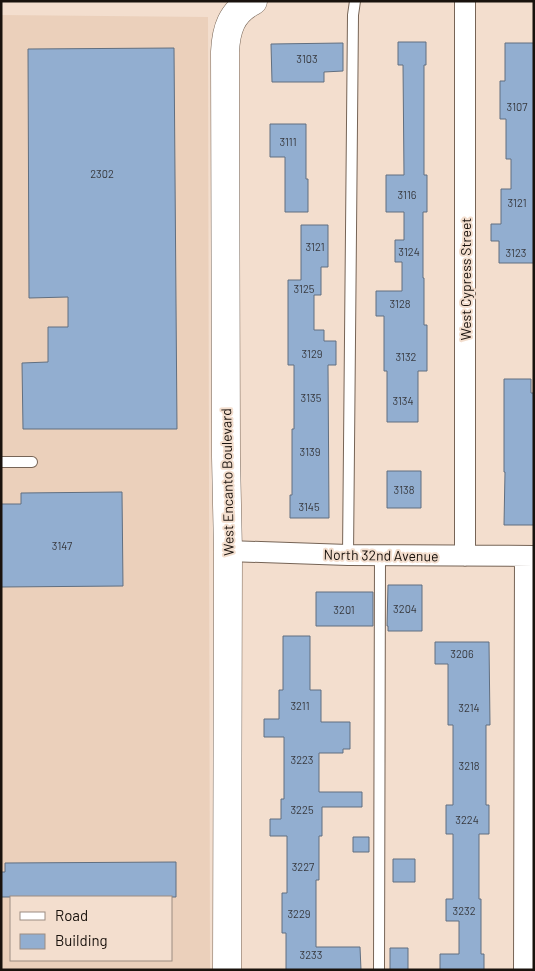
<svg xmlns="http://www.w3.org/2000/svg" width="535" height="971" font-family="Barlow,sans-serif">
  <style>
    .built { fill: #ebd0bb; fill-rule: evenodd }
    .building { fill: #92aed0; stroke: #616f80 }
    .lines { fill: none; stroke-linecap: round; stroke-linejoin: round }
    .lane-casing { stroke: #766456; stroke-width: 12 }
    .street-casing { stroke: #766456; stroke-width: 22 }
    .secondary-casing { stroke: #766456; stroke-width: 29 }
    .lane { stroke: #fff; stroke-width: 10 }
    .street { stroke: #fff; stroke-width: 20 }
    .secondary { stroke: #fff; stroke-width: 28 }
    .labels { text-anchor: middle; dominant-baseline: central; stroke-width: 4; stroke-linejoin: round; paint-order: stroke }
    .number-label { font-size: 11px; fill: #37393e }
    .street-label { font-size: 14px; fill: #19120d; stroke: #f3dece }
  </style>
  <rect width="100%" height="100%" fill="#f3dece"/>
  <!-- built -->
  <path class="built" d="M1,15L208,17L210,970H1ZM11,897H171V960H11Z"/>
  <!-- building -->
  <path class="building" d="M398,42H426V65H424V175H427V212H423V278H424V325H427V371H418V422H387V371H384V316H376V291H402V262H395V240H404V212H386V175H404L403,65H398Z
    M343,43V71L324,72V82H272L271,44Z
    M505,43H534V263H499V241H491V224H501V189H511V159H506V119H500V81H505Z
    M174,48L177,429H23L22,363L48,362V327H68V297L29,298L28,49Z
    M270,124H306V179H308V212H285V157H270Z
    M301,225H328V267H321V295H314V330H324V341H336V365H328L329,518H290V495H292V429H294V365H288V280H301Z
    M504,379H531V393H534V525H504L505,472H504Z
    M387,471H421V508H387Z
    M122,492L123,586L1,587V504H21V493Z
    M388,585H422V631H388V626H387Z
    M316,592H373V626H316Z
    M283,636H310V690H321V722H350V749H343V753H319V792H362V807H322V836H319V880H316V947H360L361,970H286V933H282V893H287V836H270V819H281V799H284V737H264V719H279V690H283Z
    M435,642H489L490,725H486V805H489V834H479V899H481V954H484V970H440V954H459V921H446V899H453V834H446V805H453V725H448V664H435Z
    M353,837H369V852H353Z
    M393,859H415V882H393Z
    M176,862V897H1V872H5V863Z
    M390,948H408V970H390Z"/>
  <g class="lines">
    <!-- lane casing -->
    <g class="lane-casing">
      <path id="lane" d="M1,462H32
        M348,555L353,15L355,1
        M379,970L380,555"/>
    </g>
    <!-- street casing -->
    <g class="street-casing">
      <path id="street" d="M465,1V556
        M228,551L348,555L534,556
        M524,970L525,556"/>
    </g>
    <!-- secondary casing -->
    <g class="secondary-casing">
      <path id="secondary" d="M227,970L228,551L226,457L225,52C226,30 231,12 253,1"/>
    </g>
    <!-- lane -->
    <use href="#lane" class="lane"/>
    <!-- street -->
    <use href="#street" class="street"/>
    <!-- secondary -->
    <use href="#secondary" class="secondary"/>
  </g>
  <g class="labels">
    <!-- number labels -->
    <g class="number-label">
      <text x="307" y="58">3103</text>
      <text x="517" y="106">3107</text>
      <text x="288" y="141">3111</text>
      <text x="102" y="173">2302</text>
      <text x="407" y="194">3116</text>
      <text x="517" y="202">3121</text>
      <text x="315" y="246">3121</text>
      <text x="409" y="251">3124</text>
      <text x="516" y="252">3123</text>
      <text x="304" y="288">3125</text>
      <text x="400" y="303">3128</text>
      <text x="312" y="353">3129</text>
      <text x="406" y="356">3132</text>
      <text x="311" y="397">3135</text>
      <text x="403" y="400">3134</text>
      <text x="310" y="451">3139</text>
      <text x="404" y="489">3138</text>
      <text x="309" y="506">3145</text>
      <text x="62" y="545">3147</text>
      <text x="405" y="608">3204</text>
      <text x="344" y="609">3201</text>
      <text x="462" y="653">3206</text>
      <text x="300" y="705">3211</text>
      <text x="469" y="707">3214</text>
      <text x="302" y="759">3223</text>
      <text x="469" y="765">3218</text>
      <text x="302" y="809">3225</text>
      <text x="467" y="819">3224</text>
      <text x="303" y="866">3227</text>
      <text x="464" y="910">3232</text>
      <text x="299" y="913">3229</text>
      <text x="311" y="954">3233</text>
    </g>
    <!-- street labels -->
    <g class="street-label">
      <text transform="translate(465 279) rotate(-90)">West Cypress Street</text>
      <text transform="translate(227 482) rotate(-91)">West Encanto Boulevard</text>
      <text transform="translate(381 555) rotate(1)">North 32nd Avenue</text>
    </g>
  </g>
  <!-- border -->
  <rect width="535" height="971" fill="none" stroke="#19120d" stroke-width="5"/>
  <!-- legend -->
  <rect x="10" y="896" width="162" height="65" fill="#f3dece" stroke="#9c8c81"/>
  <rect x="20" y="912" width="25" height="8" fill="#ffffff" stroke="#9c8c81"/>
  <text x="55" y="921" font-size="15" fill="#19120d">Road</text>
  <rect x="20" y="934" width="25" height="15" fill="#92aed0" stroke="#9c8c81"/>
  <text x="55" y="946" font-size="15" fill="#19120d">Building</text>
</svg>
